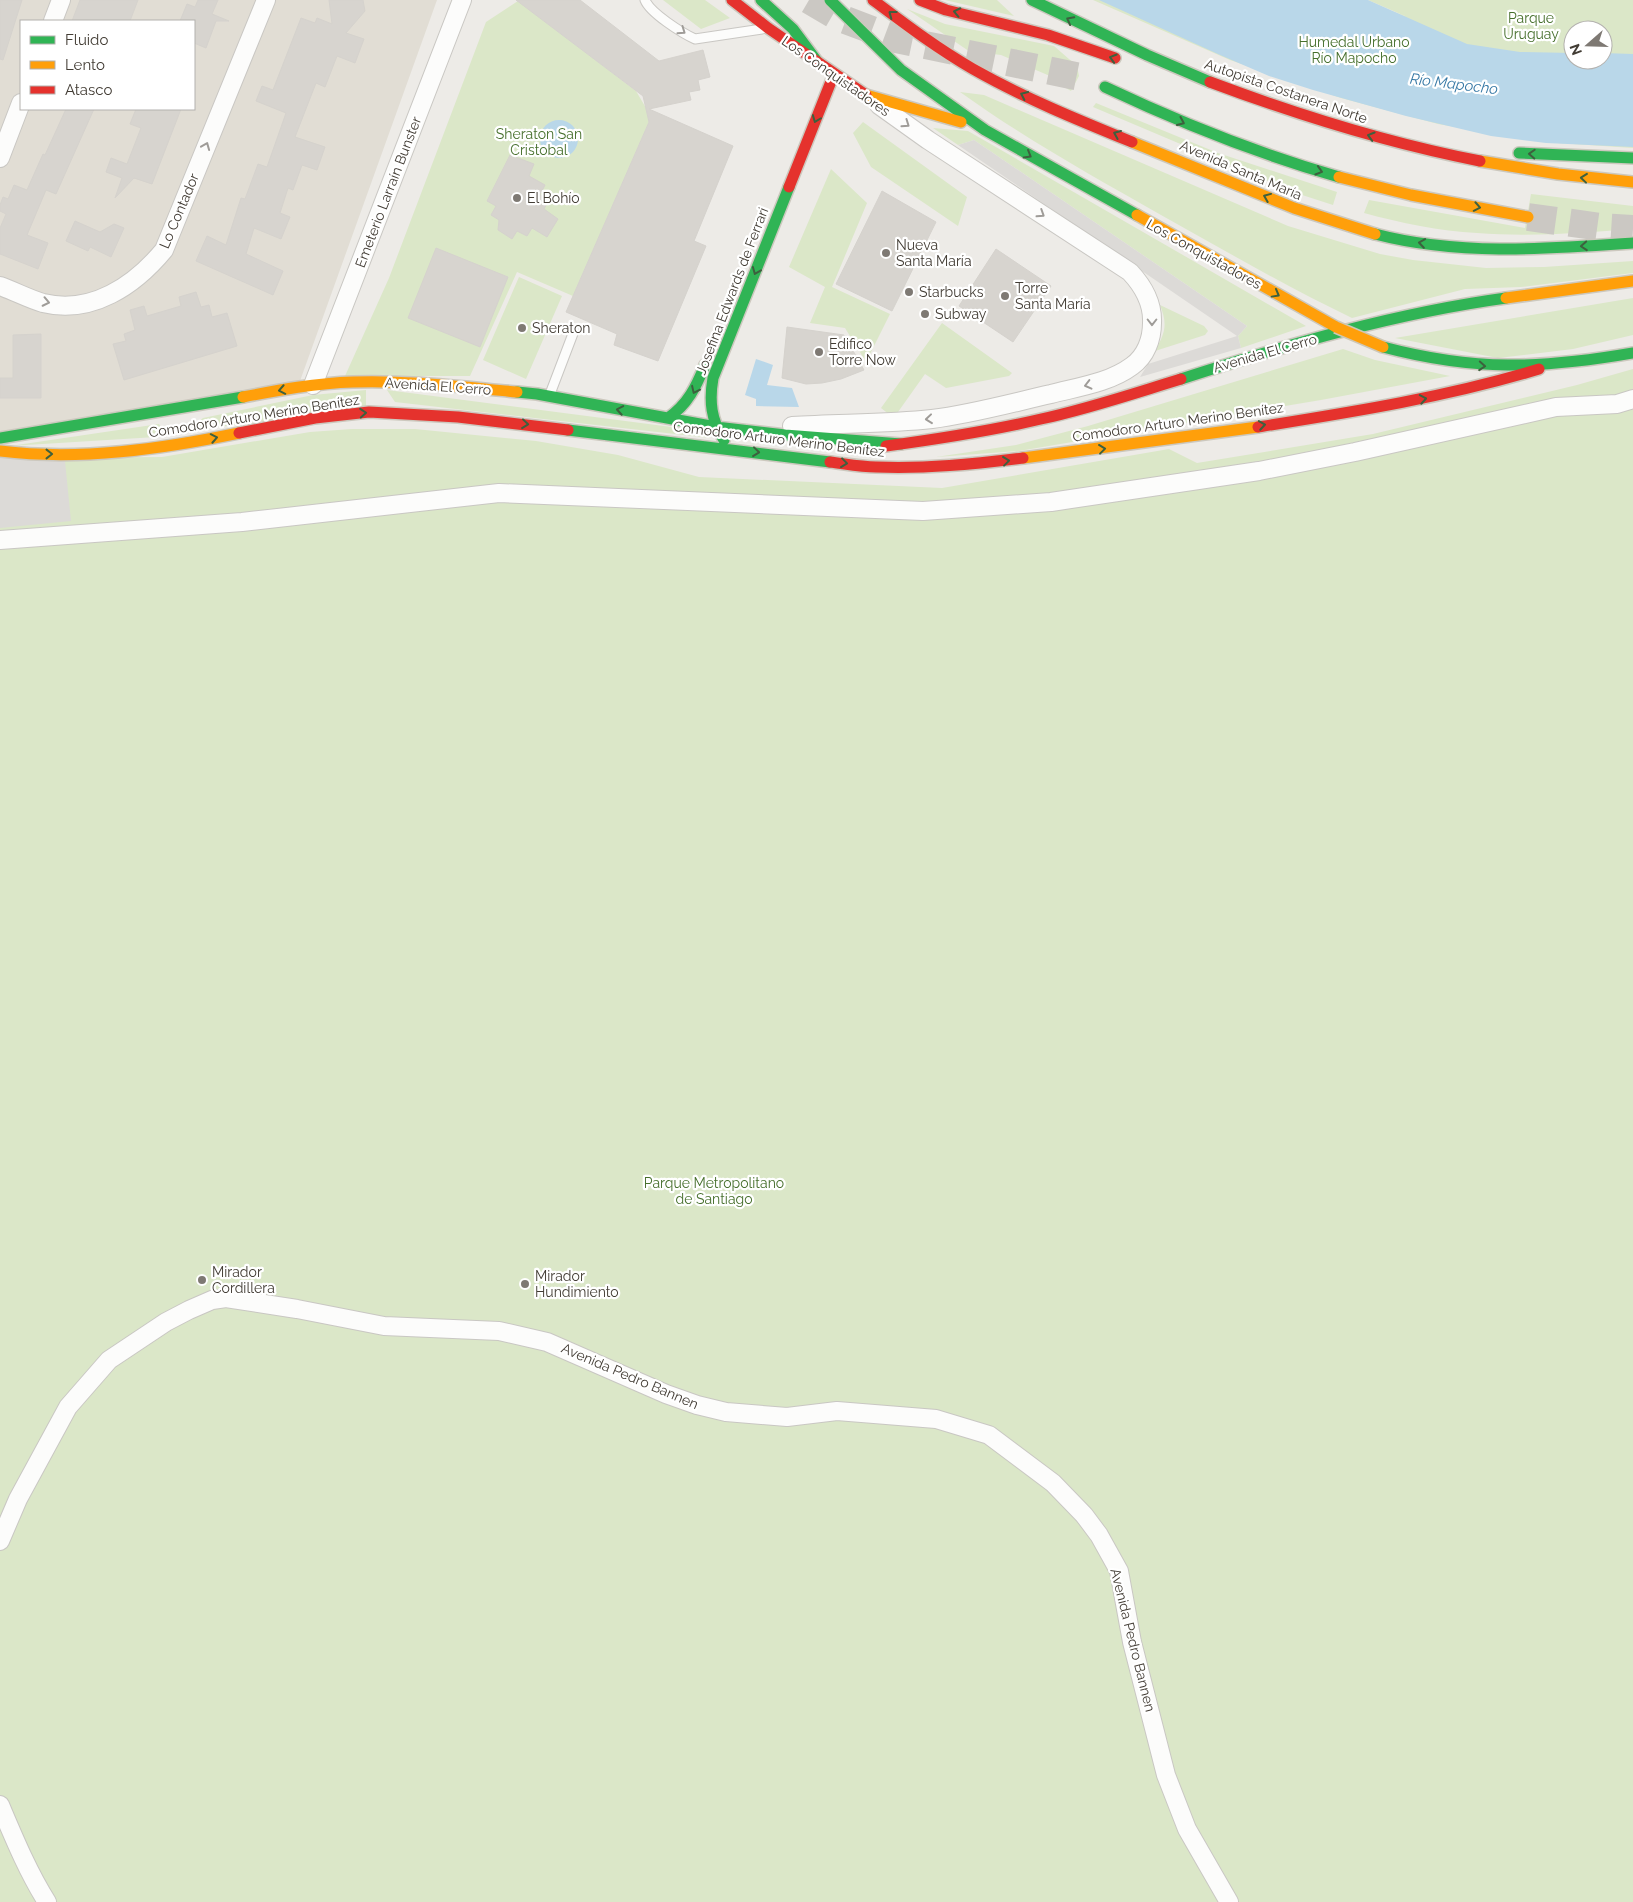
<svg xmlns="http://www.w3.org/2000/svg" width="1633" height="1902" font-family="Raleway,sans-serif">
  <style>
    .residential { fill: #e1ddd4; fill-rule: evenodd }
    .green { fill: #dbe7c8; fill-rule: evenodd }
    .parking { fill: #dcdad7 }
    .water { fill: #b9d7e9 }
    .building { fill: #d7d4cf; stroke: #d5d2cd }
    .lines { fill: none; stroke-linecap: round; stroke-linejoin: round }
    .highway-tunnel { stroke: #cbc8c3; stroke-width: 28; stroke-dasharray: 28 14; stroke-linecap: butt }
    .lane-casing { stroke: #c9c7c3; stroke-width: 11 }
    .street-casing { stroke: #c9c7c3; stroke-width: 20 }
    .fast-casing { stroke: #ccc8be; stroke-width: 14 }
    .slow-casing { stroke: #ccc8be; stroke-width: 14 }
    .jam-casing { stroke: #ccc8be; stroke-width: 14 }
    .lane { stroke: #fcfcfb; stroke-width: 9 }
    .street { stroke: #fcfcfb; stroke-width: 18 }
    .fast { stroke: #30b455; stroke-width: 11 }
    .slow { stroke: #ff9f0a; stroke-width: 11 }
    .jam { stroke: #e5322d; stroke-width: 11 }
    .slow-bridge-casing { stroke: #cec7b6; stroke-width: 14; stroke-linecap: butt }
    .slow-bridge { stroke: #ff9f0a; stroke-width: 11 }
    .oneway { stroke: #3d603e }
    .oneway2 { stroke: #9f9c98 }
    .poi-dot { fill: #7e7973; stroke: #fff; stroke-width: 2 }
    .labels { text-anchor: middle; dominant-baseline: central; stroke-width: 4.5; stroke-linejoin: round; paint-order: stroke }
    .park-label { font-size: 14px; fill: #466f2c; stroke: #fff }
    .street-label { font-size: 14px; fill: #423c34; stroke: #fff }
    .poi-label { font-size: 14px; fill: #423c34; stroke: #fff; text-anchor: start }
    .water-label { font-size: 15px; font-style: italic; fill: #3678a5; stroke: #fff }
  </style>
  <rect width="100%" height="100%" fill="#edebe7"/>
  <!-- residential -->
  <path class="residential" d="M0,0H437L300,381L0,436ZM21,21H194V109H21Z"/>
  <!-- green -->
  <path class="green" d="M663,0H705L730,18L701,29Z
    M945,0H997L1014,16Z
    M1093,0H1361L1405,16L1368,0H1633V148L1543,142L1438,124L1341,98L1230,60ZM1573,30H1603V60H1573Z
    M518,1L636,91L646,108L649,122L573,296L517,272L470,376H345L389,278L486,22Z
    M907,9L945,24L1054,46L1077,66L1079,76L1071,91L1064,87V82L1001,55L993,54L988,60L979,58Z
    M960,92L984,95L1288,226L1380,254L1413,260L1486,268L1544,267L1633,261V273L1521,287L1465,289L1352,318C1287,287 1224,250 1161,215C1092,176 1024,138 960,92Z
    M1096,103L1218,153L1337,192L1333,205L1296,193L1093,107Z
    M863,122L967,197L958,226L871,167L853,133Z
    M933,128L968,131L1306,326L1241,348L1238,336L1247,326L974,140L958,145Z
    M831,169L867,203L832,287L890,314L866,362L845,328L810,323L825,287L789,267Z
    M1531,194L1633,206V229C1582,233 1528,237 1477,233C1439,231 1401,223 1364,213L1369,200L1525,228Z
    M519,277L562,296L526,379L483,360Z
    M1633,298V335L1573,349L1498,358L1395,338Z
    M1160,305L1204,326L1208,331L1205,335L1155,351C1165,333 1168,325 1160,305Z
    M942,323L1012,373L1009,376L946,388L925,374L898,412L890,415L881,408Z
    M1343,349L1375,360L1450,376L1321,400L1019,451L936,457L1016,445L1088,426Z
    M1633,369V1902H0V458L162,457L310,432L352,429H415L536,441L618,455L699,477L942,488L1169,449L1197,463L1373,434L1577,385Z
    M366,390V407L197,430L196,424L203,418L313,395Z
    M387,390L710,432V438L395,402Z
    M159,424L163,430L156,437L10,446Z"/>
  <!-- parking -->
  <path class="parking" d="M974,140L1247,326L1238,336L1241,348L1140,377L1148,364L1237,336L958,145Z
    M0,458L65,461L71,521L0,528Z"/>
  <!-- water -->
  <path class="water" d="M1099,0H1368L1467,44L1520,52L1573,53V60H1603V53L1633,54V147L1546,143L1491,136L1406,116L1313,90L1269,76L1220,55Z
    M540 139a19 19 0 1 1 38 0a19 19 0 1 1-38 0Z
    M756,359L773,365L767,385L792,388L799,407L756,406V399L745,395Z"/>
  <!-- building -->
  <path class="building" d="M0,0H22L3,60L0,59Z
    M80,0H138L130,21H72Z
    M198,0H218L212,14L229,21H216L206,48L194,43V21H180L187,4L195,7Z
    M329,0H363L365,11L346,33L364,39L355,63L337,56L325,87L316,83L295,137L325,147L317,170L302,165L293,190L288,188L280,213L290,217L281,239L254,228L246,254L283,271L273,295L196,261L207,236L226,245L241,198L245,199L258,164L267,167L286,113L256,101L262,86L273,90L301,18L315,23L317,18L332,24Z
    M516,0H580L659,61L703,50L710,77L698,80L700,90L689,92L691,100L649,109L733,146L694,241L706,246L658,361L614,345L617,334L566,312L649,122L643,96Z
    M66,109H94L56,194L46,190L27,235L48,243L38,269L0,254V228L6,214L0,211V205L3,197L8,199L14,185L27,190L43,154L45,155Z
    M136,109H181L152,184L134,178L115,198L122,178L106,172L111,158L127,164L141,128L130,124Z
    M510,155L534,164L529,176L545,185L540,195L549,200L544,209L558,219L547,237L532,228L527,236L517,231L512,239L498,230L499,220L491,215L496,206L487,201Z
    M882,191L936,222L892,311L836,284Z
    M75,221L100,232L114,224L124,228L111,257L90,247L88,251L66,241Z
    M436,248L508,277L480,347L408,318Z
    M996,249L1051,286L1013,342L959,306Z
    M196,292L201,307L209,305L212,317L227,313L237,346L124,380L113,344L126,341L124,334L135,330L130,310L144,306L147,316L181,306L179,297Z
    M787,327L844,335L864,370L841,379L822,383L806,384L782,378Z
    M41,334V398H0V378H13V335Z"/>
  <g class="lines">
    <!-- highway-tunnel -->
    <path class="highway-tunnel" d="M809,0L840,18L896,39L1090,79
      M1528,217L1601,227L1633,229"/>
    <!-- lane casing -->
    <g class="lane-casing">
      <path id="lane" d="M645,0C650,13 682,33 695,39L762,29
        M550,394L574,331"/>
    </g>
    <!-- street casing -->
    <g class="street-casing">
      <path id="street" d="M53,21L61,0
        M0,158L21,103
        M0,286C14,291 29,299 43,303C92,315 135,285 164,250L266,0
        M313,385L462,0
        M792,426C839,423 886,424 932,419C972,414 1011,403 1051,394C1078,387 1109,383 1132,366C1146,356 1152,339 1152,323C1153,303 1144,287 1130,272L928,140L879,105
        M0,540L242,522L499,493L923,511L1051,502L1259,471L1355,452L1556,407L1617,404L1633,399
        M0,1541L18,1499L68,1407L109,1360L166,1322L189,1310L212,1300L226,1298L297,1309L384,1326L499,1331L547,1342L666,1394L697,1405L726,1412L787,1417L837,1411L936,1419L989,1435L1053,1483L1084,1515L1099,1535L1119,1571L1132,1642L1166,1775L1187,1829L1229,1902
        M0,1805C14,1838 28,1872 47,1902"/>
    </g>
    <!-- fast casing -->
    <g class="fast-casing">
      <path id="fast" d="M761,0L793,29L819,64
        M830,0L901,70L985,130L1137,215
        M1032,0L1147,55L1210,82
        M1105,87C1181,123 1259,154 1339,177
        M1519,153L1633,158
        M1375,234C1459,256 1547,249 1633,243
        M1383,347C1474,371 1541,369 1633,353
        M1181,379C1286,345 1396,313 1506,298
        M517,392L537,394L716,427L785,435L901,444
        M668,418C688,404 696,387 705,365
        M568,430L830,462
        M0,438L243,397
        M724,440C711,420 709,401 713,378L789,187"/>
    </g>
    <!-- slow casing -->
    <g class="slow-casing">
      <path id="slow" d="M866,95L961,122
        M1132,142L1294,208L1375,234
        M1480,161L1558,174L1633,182
        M1339,177L1411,195L1528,217
        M1137,215L1336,327
        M1506,298L1633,281
        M243,397C279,390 316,383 353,382C407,380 462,387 517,392
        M0,451C79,461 162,449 239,433
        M1023,458L1258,427"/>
    </g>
    <!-- jam casing -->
    <g class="jam-casing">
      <path id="jam" d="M732,0L768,28L866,95
        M873,0C905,24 938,49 973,69C1024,98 1078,120 1132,142
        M920,0L946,10L1048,35L1115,58
        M1210,82C1298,115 1387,143 1480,161
        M789,187L834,74
        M1258,427C1352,412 1447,397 1539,369
        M239,433L315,418L369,412L458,417L568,430
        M886,446C938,439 990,431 1041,419C1088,409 1135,393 1181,379
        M830,462C846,464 861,467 876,467C925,469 974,464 1023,458"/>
    </g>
    <!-- lane -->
    <use href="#lane" class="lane"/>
    <!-- street -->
    <use href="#street" class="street"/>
    <!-- fast -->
    <use href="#fast" class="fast"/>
    <!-- slow -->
    <use href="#slow" class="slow"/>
    <!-- jam -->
    <use href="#jam" class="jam"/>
    <!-- slow-bridge casing -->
    <g class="slow-bridge-casing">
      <path id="slow-bridge" d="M1336,327L1383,347"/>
    </g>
    <!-- slow-bridge -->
    <use href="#slow-bridge" class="slow-bridge"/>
  </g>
  <!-- one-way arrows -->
  <defs><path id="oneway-chevron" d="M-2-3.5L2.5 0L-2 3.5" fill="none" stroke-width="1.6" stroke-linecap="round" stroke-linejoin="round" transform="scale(1.25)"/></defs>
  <g class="oneway">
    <use href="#oneway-chevron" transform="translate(957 12) rotate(-168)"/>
    <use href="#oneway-chevron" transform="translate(892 14) rotate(-143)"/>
    <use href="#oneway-chevron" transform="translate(1070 20) rotate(-152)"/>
    <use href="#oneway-chevron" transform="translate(1113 58) rotate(-163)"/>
    <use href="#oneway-chevron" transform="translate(1024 95) rotate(-155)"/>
    <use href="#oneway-chevron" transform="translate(816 119) rotate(111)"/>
    <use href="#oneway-chevron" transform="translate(1181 122) rotate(24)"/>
    <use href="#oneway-chevron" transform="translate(1117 134) rotate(-157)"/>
    <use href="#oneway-chevron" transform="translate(1371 136) rotate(-164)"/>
    <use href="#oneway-chevron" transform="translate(1532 154) rotate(-177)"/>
    <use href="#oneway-chevron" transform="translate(1028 155) rotate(30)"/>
    <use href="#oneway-chevron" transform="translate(1319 171) rotate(17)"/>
    <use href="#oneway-chevron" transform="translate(1584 178) rotate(-174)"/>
    <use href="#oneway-chevron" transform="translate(1267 197) rotate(-158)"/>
    <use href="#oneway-chevron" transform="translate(1477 207) rotate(11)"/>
    <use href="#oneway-chevron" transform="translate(1422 243) rotate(-172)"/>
    <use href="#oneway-chevron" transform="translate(1584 246) rotate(176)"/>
    <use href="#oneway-chevron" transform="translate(756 271) rotate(112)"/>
    <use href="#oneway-chevron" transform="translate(1276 294) rotate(29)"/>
    <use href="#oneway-chevron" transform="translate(1482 366) rotate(4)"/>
    <use href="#oneway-chevron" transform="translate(282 390) rotate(169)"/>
    <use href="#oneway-chevron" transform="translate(695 390) rotate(115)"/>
    <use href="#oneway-chevron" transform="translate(1423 399) rotate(-10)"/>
    <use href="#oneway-chevron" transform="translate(620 410) rotate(-170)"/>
    <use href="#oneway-chevron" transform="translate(363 413) rotate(-4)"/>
    <use href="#oneway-chevron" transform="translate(525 424) rotate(6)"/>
    <use href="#oneway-chevron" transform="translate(1262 425) rotate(-9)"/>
    <use href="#oneway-chevron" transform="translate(214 438) rotate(-11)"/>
    <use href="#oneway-chevron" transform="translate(1102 449) rotate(-7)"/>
    <use href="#oneway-chevron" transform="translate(756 452) rotate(6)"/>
    <use href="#oneway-chevron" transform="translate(49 454)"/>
    <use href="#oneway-chevron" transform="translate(1006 461) rotate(-7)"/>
    <use href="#oneway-chevron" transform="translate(844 463) rotate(7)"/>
  </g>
  <g class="oneway2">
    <use href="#oneway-chevron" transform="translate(682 31) rotate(35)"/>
    <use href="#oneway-chevron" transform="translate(906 124) rotate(35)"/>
    <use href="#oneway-chevron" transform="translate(206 146) rotate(-68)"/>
    <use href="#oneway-chevron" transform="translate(1041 214) rotate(33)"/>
    <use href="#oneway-chevron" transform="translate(46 302) rotate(12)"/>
    <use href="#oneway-chevron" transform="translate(1152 322) rotate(90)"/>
    <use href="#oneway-chevron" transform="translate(1088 385) rotate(166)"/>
    <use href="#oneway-chevron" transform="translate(929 419) rotate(174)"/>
  </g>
  <!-- markers -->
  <g class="poi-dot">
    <circle cx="517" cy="198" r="5"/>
    <circle cx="886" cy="253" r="5"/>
    <circle cx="909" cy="292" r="5"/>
    <circle cx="1005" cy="296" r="5"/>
    <circle cx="925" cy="314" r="5"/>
    <circle cx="522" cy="328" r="5"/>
    <circle cx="819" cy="352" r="5"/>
    <circle cx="202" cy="1280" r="5"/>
    <circle cx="525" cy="1284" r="5"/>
  </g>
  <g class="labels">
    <!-- park labels -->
    <g class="park-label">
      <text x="1531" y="18">Parque<tspan x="1531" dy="16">Uruguay</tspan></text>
      <text x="1354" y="42">Humedal Urbano<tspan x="1354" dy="16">Río Mapocho</tspan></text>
      <text x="539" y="134">Sheraton San<tspan x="539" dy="16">Cristobal</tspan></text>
      <text x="714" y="1183">Parque Metropolitano<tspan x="714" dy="16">de Santiago</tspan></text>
    </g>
    <!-- street labels -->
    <g class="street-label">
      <text transform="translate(836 76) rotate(35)">Los Conquistadores</text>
      <text transform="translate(1286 91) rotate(19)">Autopista Costanera Norte</text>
      <text transform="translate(1241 170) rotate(23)">Avenida Santa María</text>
      <text transform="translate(388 192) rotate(-69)">Emeterio Larraín Bunster</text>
      <text transform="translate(179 211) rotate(-67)">Lo Contador</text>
      <text transform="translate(1204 254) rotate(29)">Los Conquistadores</text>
      <text transform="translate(732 291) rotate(-69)">Josefina Edwards de Ferrari</text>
      <text transform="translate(1265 353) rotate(-16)">Avenida El Cerro</text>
      <text transform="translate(438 386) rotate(4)">Avenida El Cerro</text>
      <text transform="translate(254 416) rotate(-9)">Comodoro Arturo Merino Benítez</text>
      <text transform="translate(1178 422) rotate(-8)">Comodoro Arturo Merino Benítez</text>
      <text transform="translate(779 439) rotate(7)">Comodoro Arturo Merino Benítez</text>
      <text transform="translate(630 1376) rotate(23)">Avenida Pedro Bannen</text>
      <text transform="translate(1133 1640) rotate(76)">Avenida Pedro Bannen</text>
    </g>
    <!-- poi labels -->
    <g class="poi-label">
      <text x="527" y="198">El Bohío</text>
      <text x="896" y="245">Nueva<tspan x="896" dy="16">Santa María</tspan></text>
      <text x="1015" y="288">Torre<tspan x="1015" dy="16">Santa María</tspan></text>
      <text x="919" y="292">Starbucks</text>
      <text x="935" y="314">Subway</text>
      <text x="532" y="328">Sheraton</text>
      <text x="829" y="344">Edifico<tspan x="829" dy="16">Torre Now</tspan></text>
      <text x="212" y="1272">Mirador<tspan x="212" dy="16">Cordillera</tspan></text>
      <text x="535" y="1276">Mirador<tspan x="535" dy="16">Hundimiento</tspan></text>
    </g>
    <!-- water labels -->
    <g class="water-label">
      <text transform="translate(1454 84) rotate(7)">Río Mapocho</text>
    </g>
  </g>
  <!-- legend -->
  <rect x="20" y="20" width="175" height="90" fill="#ffffff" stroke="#b3b1ae"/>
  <rect x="30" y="36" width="25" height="8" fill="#30b455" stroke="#b3b1ae"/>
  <text x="65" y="45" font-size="15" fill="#423c34">Fluido</text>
  <rect x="30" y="61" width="25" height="8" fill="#ff9f0a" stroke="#b3b1ae"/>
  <text x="65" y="70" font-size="15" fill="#423c34">Lento</text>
  <rect x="30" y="86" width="25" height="8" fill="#e5322d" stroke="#b3b1ae"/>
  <text x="65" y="95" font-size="15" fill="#423c34">Atasco</text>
  <!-- north arrow -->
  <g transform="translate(1588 45) rotate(250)"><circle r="24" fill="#ffffff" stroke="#b3b1ae"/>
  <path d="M0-4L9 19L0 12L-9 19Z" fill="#7e7973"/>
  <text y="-8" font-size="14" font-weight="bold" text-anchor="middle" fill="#423c34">N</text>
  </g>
</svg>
